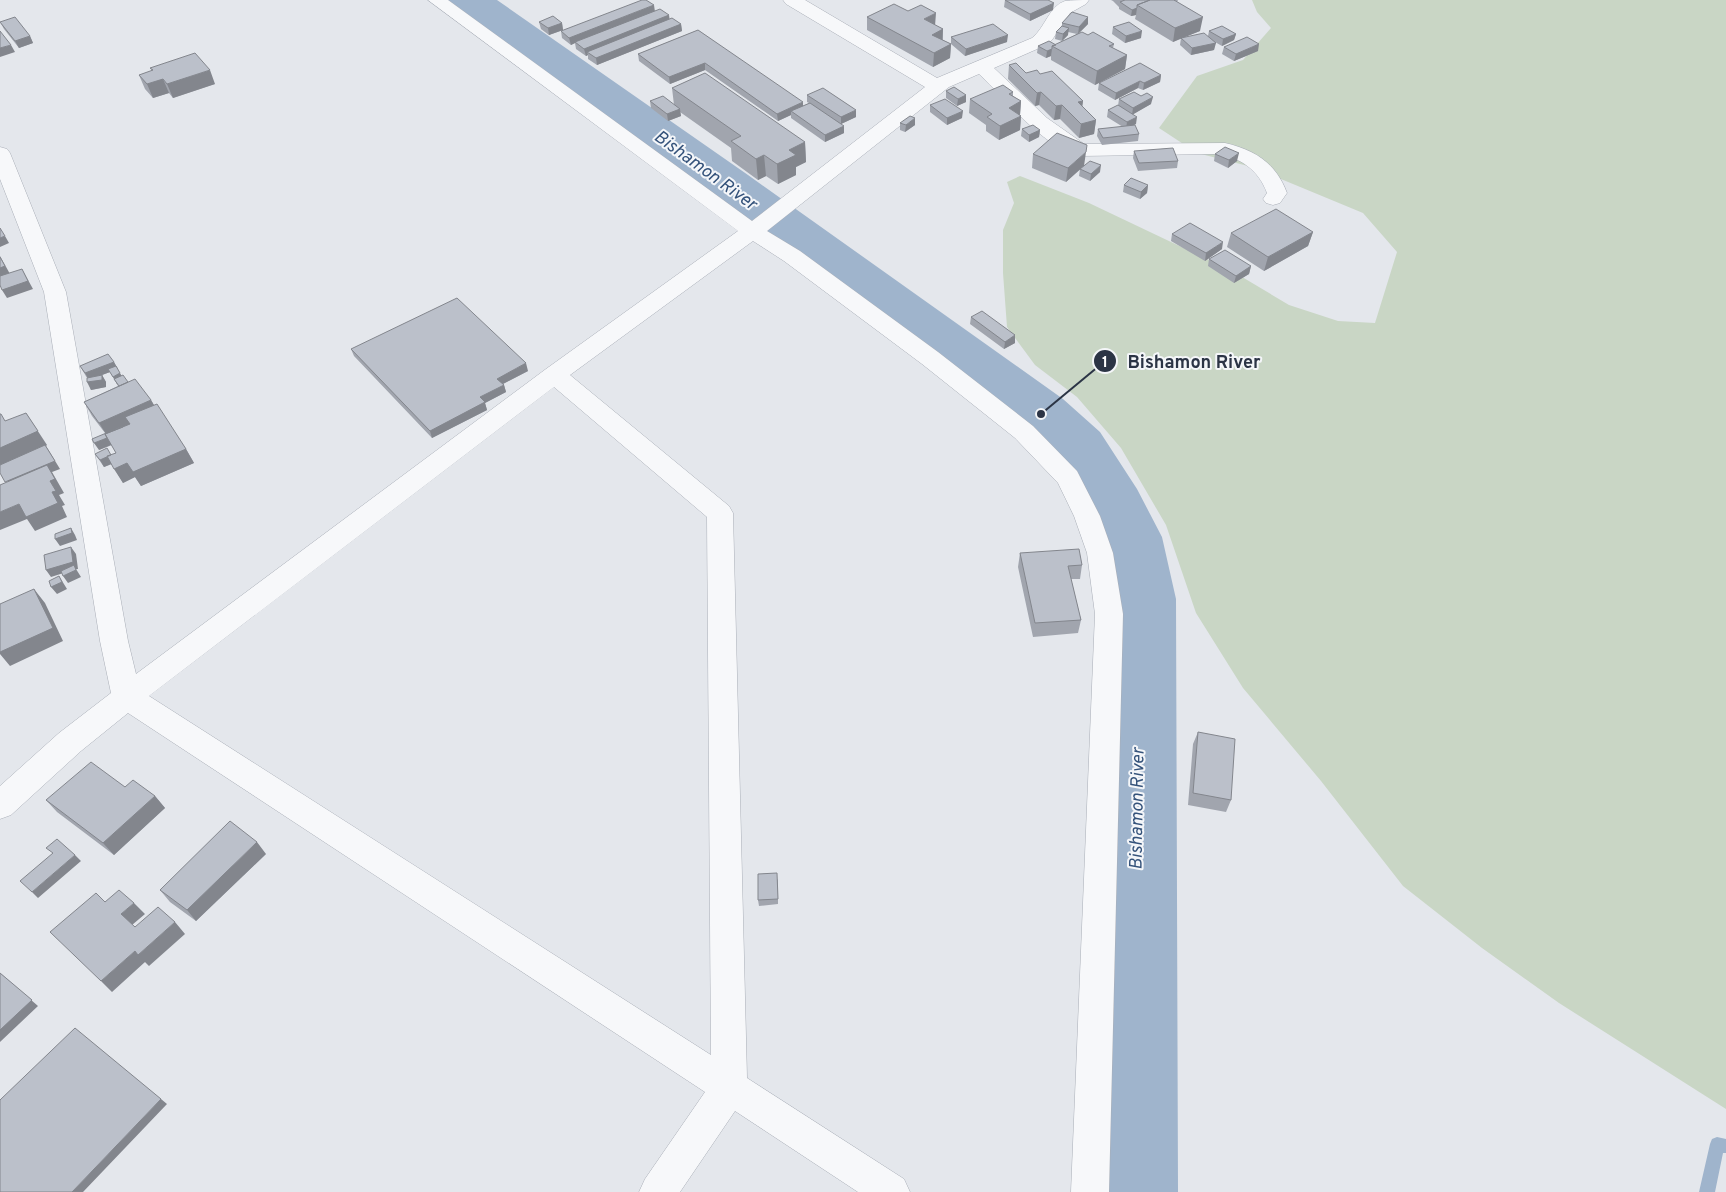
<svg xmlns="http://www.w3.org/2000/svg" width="1726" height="1192" font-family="Overpass,sans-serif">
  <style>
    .green { fill: #c9d6c5 }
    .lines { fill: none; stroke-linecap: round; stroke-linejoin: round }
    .stream { fill: #9fb4cc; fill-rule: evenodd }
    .river { fill: #9fb4cc; fill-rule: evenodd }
    .minor-casing { stroke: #a9aeb7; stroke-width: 1 }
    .minor { fill: #f7f8fa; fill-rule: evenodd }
    .wall { fill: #a1a5ae }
    .shaded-wall { fill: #83868d }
    .building { fill: #bbc0ca; stroke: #83868d }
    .labels { text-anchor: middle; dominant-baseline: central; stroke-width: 4; stroke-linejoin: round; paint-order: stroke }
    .water-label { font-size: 18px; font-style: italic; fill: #34527a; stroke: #f4f6f9 }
    .leader { fill: none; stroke: #2b3445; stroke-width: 2 }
    .callout-dot { fill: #2b3445; stroke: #f4f6f9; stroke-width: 2 }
    .mark-label { font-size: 15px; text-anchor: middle; font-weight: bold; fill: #fff }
    .callout-label { font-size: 18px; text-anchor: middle; font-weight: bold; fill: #2b3445; stroke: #f4f6f9; stroke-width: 4; stroke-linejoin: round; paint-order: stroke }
  </style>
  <rect width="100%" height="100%" fill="#e4e7ec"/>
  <!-- green -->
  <path class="green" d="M1252,0H1726V1109L1559,1003L1482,948L1403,886L1321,781L1243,688L1196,613L1166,525L1121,448L1077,397L1035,365L1007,327L1003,273V230L1014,203L1007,182L1020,176L1089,203L1232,271L1289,305L1338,321L1375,323L1397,252L1363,213L1252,167L1197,153L1159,128L1197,76L1243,60L1271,28L1257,12Z"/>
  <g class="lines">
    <!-- stream -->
    <path class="stream" d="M1717,1137L1726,1139V1153H1723L1715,1192H1699L1710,1144L1712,1139Z"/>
    <!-- river -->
    <path class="river" d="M444,0H497L748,175L1063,399L1100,432L1137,489L1162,537L1176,599L1178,1192H1084L1106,599L1094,537L1074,496L1054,464L1019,429L710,197L451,10Z"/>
    <!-- minor casing -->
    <g class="minor-casing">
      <path id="minor" d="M428,0H448L752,221L925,87L786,4L783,0H805L937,78L1032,38C1045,28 1049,6 1065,1C1072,0 1082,0 1089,0L1086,4L1070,13L1052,40L1044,46L994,68L1047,118L1084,144L1225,143C1255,150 1276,163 1287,193L1280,203L1273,205L1266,203L1263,199L1267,193C1258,169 1240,157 1215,154L1080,156C1042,147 1007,100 979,74L949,87L767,231L800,251L938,352L1033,426L1077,471L1100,516L1113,553L1123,614L1109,1192H1071L1095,614L1087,553L1074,516L1058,483L1015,438L922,364L784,261L753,241L570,375L729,506L733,513L747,1078L904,1179L910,1192H858L735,1111L680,1192H639L645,1179L705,1092L128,713L81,751L11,815L0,819V786L59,733L111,693L100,641L44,292L0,179V147L7,149L10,153L66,292L128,641L136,674L546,369L738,231ZM554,387L707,517L711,1055L149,696Z"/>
    </g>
    <!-- minor -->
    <use href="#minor" class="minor"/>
  </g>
  <!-- wall -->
  <path class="wall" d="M1005,0L1053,10L1030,21L1004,7Z
    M1111,0H1178L1177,2L1200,31L1184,37L1208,36L1209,31L1236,34L1234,40L1222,46L1215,42L1214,50L1191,55L1180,45L1181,38L1173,42L1135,19L1136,15L1131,16L1119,9V7L1113,1Z
    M655,11L669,19L681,24L682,31L597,65L588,59V55L586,56L576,49L575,43L571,45L562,38L561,31Z
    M867,17L935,25L943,29V40L951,44L950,58L933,67L867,30Z
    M1088,17V24L1079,33L1088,35L1114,44L1113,48L1127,55L1125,69L1095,85L1051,60V56L1046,58L1037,53L1038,46L1056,45L1077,34L1068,32V35L1062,41L1055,39L1056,32L1062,26V23Z
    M0,22L30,36L33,43L19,48L4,29Z
    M539,22L562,23L563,30L549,35L541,29Z
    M1113,27L1141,38L1125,43L1112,34Z
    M698,30L803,106L809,103L807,102V95L856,117L841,124L844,133L825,142L791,118V115L778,121L705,70L670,84L639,61L638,54Z
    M951,37L1007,42L965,56L951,44Z
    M1224,47L1258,51L1234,61L1222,54Z
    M1009,65L1026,73L1040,74L1083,101L1082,107L1096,120L1094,134L1079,138L1060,119L1054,120L1039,105L1035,106L1008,79Z
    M150,68L215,84L173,98L169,93L153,98L145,89L139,75L152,71Z
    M1161,75L1160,82L1143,90L1138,88L1115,100L1098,90L1099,83Z
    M672,88L805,142L806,162L796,167V175L778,184L766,176L758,180L732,161L731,148L680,112L681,116L668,121L651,108L650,101L674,105Z
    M946,91L966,95V102L957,106L946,98Z
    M1013,92V96L1021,101L1020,115L1021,116L1020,130L999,140L986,131V125L969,113L970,99Z
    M1119,99L1151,104L1133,114L1136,124L1133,125L1139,134L1138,141L1102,145L1097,136L1098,129L1123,127L1107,117L1108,110L1118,106Z
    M930,105L962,118L947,125L930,112Z
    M900,123L915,125L905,132L900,130Z
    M1022,129L1040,130L1039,137L1029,142L1021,136Z
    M1134,151L1178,161L1177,168L1138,171L1133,158Z
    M1033,154L1084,166L1100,172L1090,181L1079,176L1080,169L1066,182L1032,168Z
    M1215,154L1237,161L1228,168L1214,161Z
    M1124,185H1148L1147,193L1140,199L1123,192Z
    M1313,232L1308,246L1264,271L1227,247L1231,233Z
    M1172,234L1222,249L1205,261L1171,241Z
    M1209,259L1251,266L1249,274L1234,283L1208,266Z
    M971,317L1015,343L1004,349L970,324Z
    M351,349L528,371L503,384L504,385L506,392L485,403L487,410L432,438L354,356Z
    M114,362L121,376L128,382L151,400L154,405L186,449L194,463L141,486L135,477L123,483L112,464L104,467L95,454L111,455L116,453L112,445L99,450L105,433L92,416L84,402L118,386L110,372L102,375L106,382V387L91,390L87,378L80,366Z
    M1020,553L1082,565L1080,579H1071L1081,620L1078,633L1033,637L1018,567Z
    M1198,732L1231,800L1226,812L1188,805L1193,744Z
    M125,787L155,796L165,808L114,855L57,812L46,800Z
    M266,854L196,921L170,902L160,890Z
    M778,879V904L759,906L758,900Z"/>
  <!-- shaded-wall -->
  <path class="shaded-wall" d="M1054,3L1053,10L1030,21V14Z
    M654,5L655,12L575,42V43L571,45L569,38Z
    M1137,8L1136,15L1131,16L1132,10Z
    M936,13L935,26L924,19Z
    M669,15L670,22L587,52L588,55L586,56L584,49Z
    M1088,17V24L1078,34L1079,27Z
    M1203,17L1200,31L1173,42L1175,28Z
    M562,23L563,30L549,35L548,28Z
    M681,24L682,31L597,65L596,58Z
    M1069,28L1068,35L1062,41L1063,34Z
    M943,29L942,43L932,35Z
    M1142,31L1141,38L1125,43L1126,36Z
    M1236,34L1234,40L1222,46L1223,39Z
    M1008,35L1007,42L965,56L966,49Z
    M30,36L33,43L19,48L15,41Z
    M1216,43L1214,50L1191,55L1192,48Z
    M951,44L950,58L933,67L934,53Z
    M1259,44L1258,51L1234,61L1236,54Z
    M11,45L15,52L0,57V48Z
    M1052,49L1051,56L1046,58L1047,51Z
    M1127,55L1125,69L1095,85L1097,71Z
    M705,63V70L670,84L669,77Z
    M210,70L215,84L173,98L167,84Z
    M1161,75L1160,82L1143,90L1144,83Z
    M163,79L169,93L153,98L147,84Z
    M1140,81L1138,88L1115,100L1116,93Z
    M1041,92L1039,105L1035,106L1037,93Z
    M966,95V102L957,106L958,99Z
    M1153,97L1151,104L1132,115L1133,108Z
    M1021,101L1020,115L1009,108Z
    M1083,101L1081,115L1078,102Z
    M803,102V109L791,111V115L778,121L777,114Z
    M1062,105L1060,119L1054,120L1056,106Z
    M680,109L681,116L668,121L667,114Z
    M856,110V117L841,124V117Z
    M963,111L962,118L947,125V118Z
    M1021,116L1020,130L999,140L1000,126Z
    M1137,117L1136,124L1126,129L1127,122Z
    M915,118V125L905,132L906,125Z
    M1096,120L1094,134L1079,138L1081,124Z
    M844,126V133L825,142V135Z
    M1040,130L1039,137L1029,142V135Z
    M805,142L806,162L796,167V175L778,184L777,164L789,150Z
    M1086,152L1084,166L1066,182L1068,168Z
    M1239,153L1237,161L1228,168L1229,160Z
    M764,155L766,176L758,180L756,159Z
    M1101,165L1100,172L1090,181L1091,174Z
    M1148,185L1147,193L1140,199L1141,192Z
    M1313,232L1308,246L1264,271L1268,257Z
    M5,236L9,243L0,247V238Z
    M1223,242L1222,249L1205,261L1206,253Z
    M0,256L10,274L0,277Z
    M1251,266L1249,274L1234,283L1236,276Z
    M22,269L33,289L7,298L2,290Z
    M1015,335V343L1004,349L1005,342Z
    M114,362L118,369L102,375L106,382V387L91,390L87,382L89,380L85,373Z
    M526,363L528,371L499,386L497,379Z
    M120,373L124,380L117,384L113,377Z
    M504,385L506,392L485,403L487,410L432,438L430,431L480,397Z
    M151,400L159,414L108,437L99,423Z
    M26,413L47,445L46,446L60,469L52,472L64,493L59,495L65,505L62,506L67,517L35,531L27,519L0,530V512L19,504L0,466V448Z
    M126,430L130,437L99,450L94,443Z
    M186,449L194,463L141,486L135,477L123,483L114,469L127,463Z
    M111,455L116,462L104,467L100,460Z
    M71,528L75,535L77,540L60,546L55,539Z
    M71,547L76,554L78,569H76L81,577L68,583L63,576L76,569L51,577L46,570Z
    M59,576L67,589L57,594L51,587Z
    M34,589L45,603L63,641L10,666L0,654V652Z
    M155,796L165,808L114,855L103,843Z
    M257,842L266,854L196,921L187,910Z
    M75,855L81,861L38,898L32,892Z
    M134,903L145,914L132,925L121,914Z
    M175,922L185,934L149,966L138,955Z
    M135,951L145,962L112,992L101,981Z
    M0,973L38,1006L0,1042Z
    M161,1099L167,1104L83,1192H72Z"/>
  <!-- building -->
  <path class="building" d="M642,0H646L654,5L569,38L561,31Z
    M1005,0H1048L1054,3L1030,14Z
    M1125,0H1150L1137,5V8L1132,10L1120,2Z
    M1150,0H1175H1174L1203,17L1175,28L1137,5Z
    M894,4L908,11L921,5L936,13L924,19L943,29L932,35L951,44L934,53L867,17Z
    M660,9L669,15L584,49L575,42Z
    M1072,12L1088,17L1079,27L1062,23Z
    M553,16L562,23L548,28L539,22Z
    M15,17L30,36L15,41L0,22Z
    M672,18L681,24L596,58L587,52Z
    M1129,22L1142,31L1126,36L1113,27Z
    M993,24L1008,35L966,49L951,37Z
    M1062,26L1069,28L1063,34L1056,32Z
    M1222,26L1236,34L1223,39L1209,31Z
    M698,30L803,102L777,114L705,63L669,77L638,54Z
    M0,31L11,45L0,48Z
    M1082,32L1088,35L1093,32L1114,44L1109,46L1127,55L1097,71L1052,46Z
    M1204,33L1216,43L1192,48L1181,38Z
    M1247,37L1259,44L1236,54L1224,47Z
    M1049,41L1056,45L1052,46V49L1047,51L1038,46Z
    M195,53L210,70L167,84L163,79L147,84L139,75L153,70L150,68Z
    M1016,63L1026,73L1037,70L1040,74L1052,71L1083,101L1078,102L1096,120L1081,124L1062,105L1056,106L1041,92L1037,93L1009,65Z
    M1140,63L1161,75L1144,83L1140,81L1116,93L1099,83Z
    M705,73L805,142L789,150L796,155L777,164L764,155L756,159L731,141L741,136L672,88Z
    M1003,85L1013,92L1009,94L1021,101L1009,108L1021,116L1000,126L987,117L992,114L970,99Z
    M954,87L966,95L958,99L946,91Z
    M823,88L856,110L841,117L807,95Z
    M1134,92L1141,96L1147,93L1153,97L1133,108L1119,99Z
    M663,96L680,109L667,114L650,101Z
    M945,99L963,111L947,118L930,105Z
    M810,103L844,126L825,135L791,111Z
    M1118,105L1137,117L1127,122L1108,110Z
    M910,116L915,118L906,125L900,123Z
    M1033,125L1040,130L1029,135L1022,129Z
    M1135,125L1139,134L1103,138L1098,129Z
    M1057,133L1087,145L1086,152L1068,168L1033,154Z
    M1225,147L1239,153L1229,160L1215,154Z
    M1173,148L1178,161L1139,163L1134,151Z
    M1090,161L1101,165L1091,174L1080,169Z
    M1131,178L1148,185L1141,192L1124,185Z
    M1276,209L1313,232L1268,257L1231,233Z
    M1190,223L1223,242L1206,253L1172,234Z
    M0,228L5,236L0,238Z
    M1225,250L1251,266L1236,276L1209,259Z
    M0,257L5,266L0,268Z
    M22,269L28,281L2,290L0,285V276Z
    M457,298L526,363L497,379L504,385L480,397L485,402L430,431L351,349Z
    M982,311L1015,335L1005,342L971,317Z
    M108,354L114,362L85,373L80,366Z
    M116,366L120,373L113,377L108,369Z
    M102,375V380L87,382V378Z
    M123,375L128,382L119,386L114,379Z
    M135,379L151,400L99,423L84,402Z
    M157,404L186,449L133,472L127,463L114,469L107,456L116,453L105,434L130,424L125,417Z
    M26,413L38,431L0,448V414H1L5,421Z
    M123,426V427L105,434L107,438L94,443L92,439Z
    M45,445L55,461L5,482L0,473V465Z
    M107,448L111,455L100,460L95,454Z
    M47,465L55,479L50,481L56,491L52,492L58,503L26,517L19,504L0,512V485Z
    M71,528L72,533L55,539V534Z
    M71,547L73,562L46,570L44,555Z
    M1079,549L1082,565L1068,566L1081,620L1035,623L1020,553Z
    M74,565L76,570L63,576L61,571Z
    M59,576L62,582L51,587L49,581Z
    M34,589L53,628L0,652V604Z
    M1198,732L1235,739L1231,800L1193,793Z
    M91,762L125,787L133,780L155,796L103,843L46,800Z
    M230,821L257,842L187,910L160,890Z
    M57,839L75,855L32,892L20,881L53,853L46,848Z
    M777,873L778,899L758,900V874Z
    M119,890L134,903L121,914L135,927L158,907L175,922L138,955L135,951L101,981L50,932L96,893L105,902Z
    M0,973L32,1000L0,1030Z
    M75,1028L161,1099L72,1192H0V1100Z"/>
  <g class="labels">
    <!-- water labels -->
    <g class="water-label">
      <text transform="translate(705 171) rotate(36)">Bishamon River</text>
      <text transform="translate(1138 809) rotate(-89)">Bishamon River</text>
    </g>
  </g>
  <!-- callouts -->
  <path class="leader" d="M1041 414L1105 361"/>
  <g class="callout-dot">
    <circle cx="1041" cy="414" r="5"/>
    <circle cx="1105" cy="361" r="12"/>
  </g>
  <g class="mark-label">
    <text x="1105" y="367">1</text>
  </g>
  <g class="callout-label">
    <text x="1194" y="368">Bishamon River</text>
  </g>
</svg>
